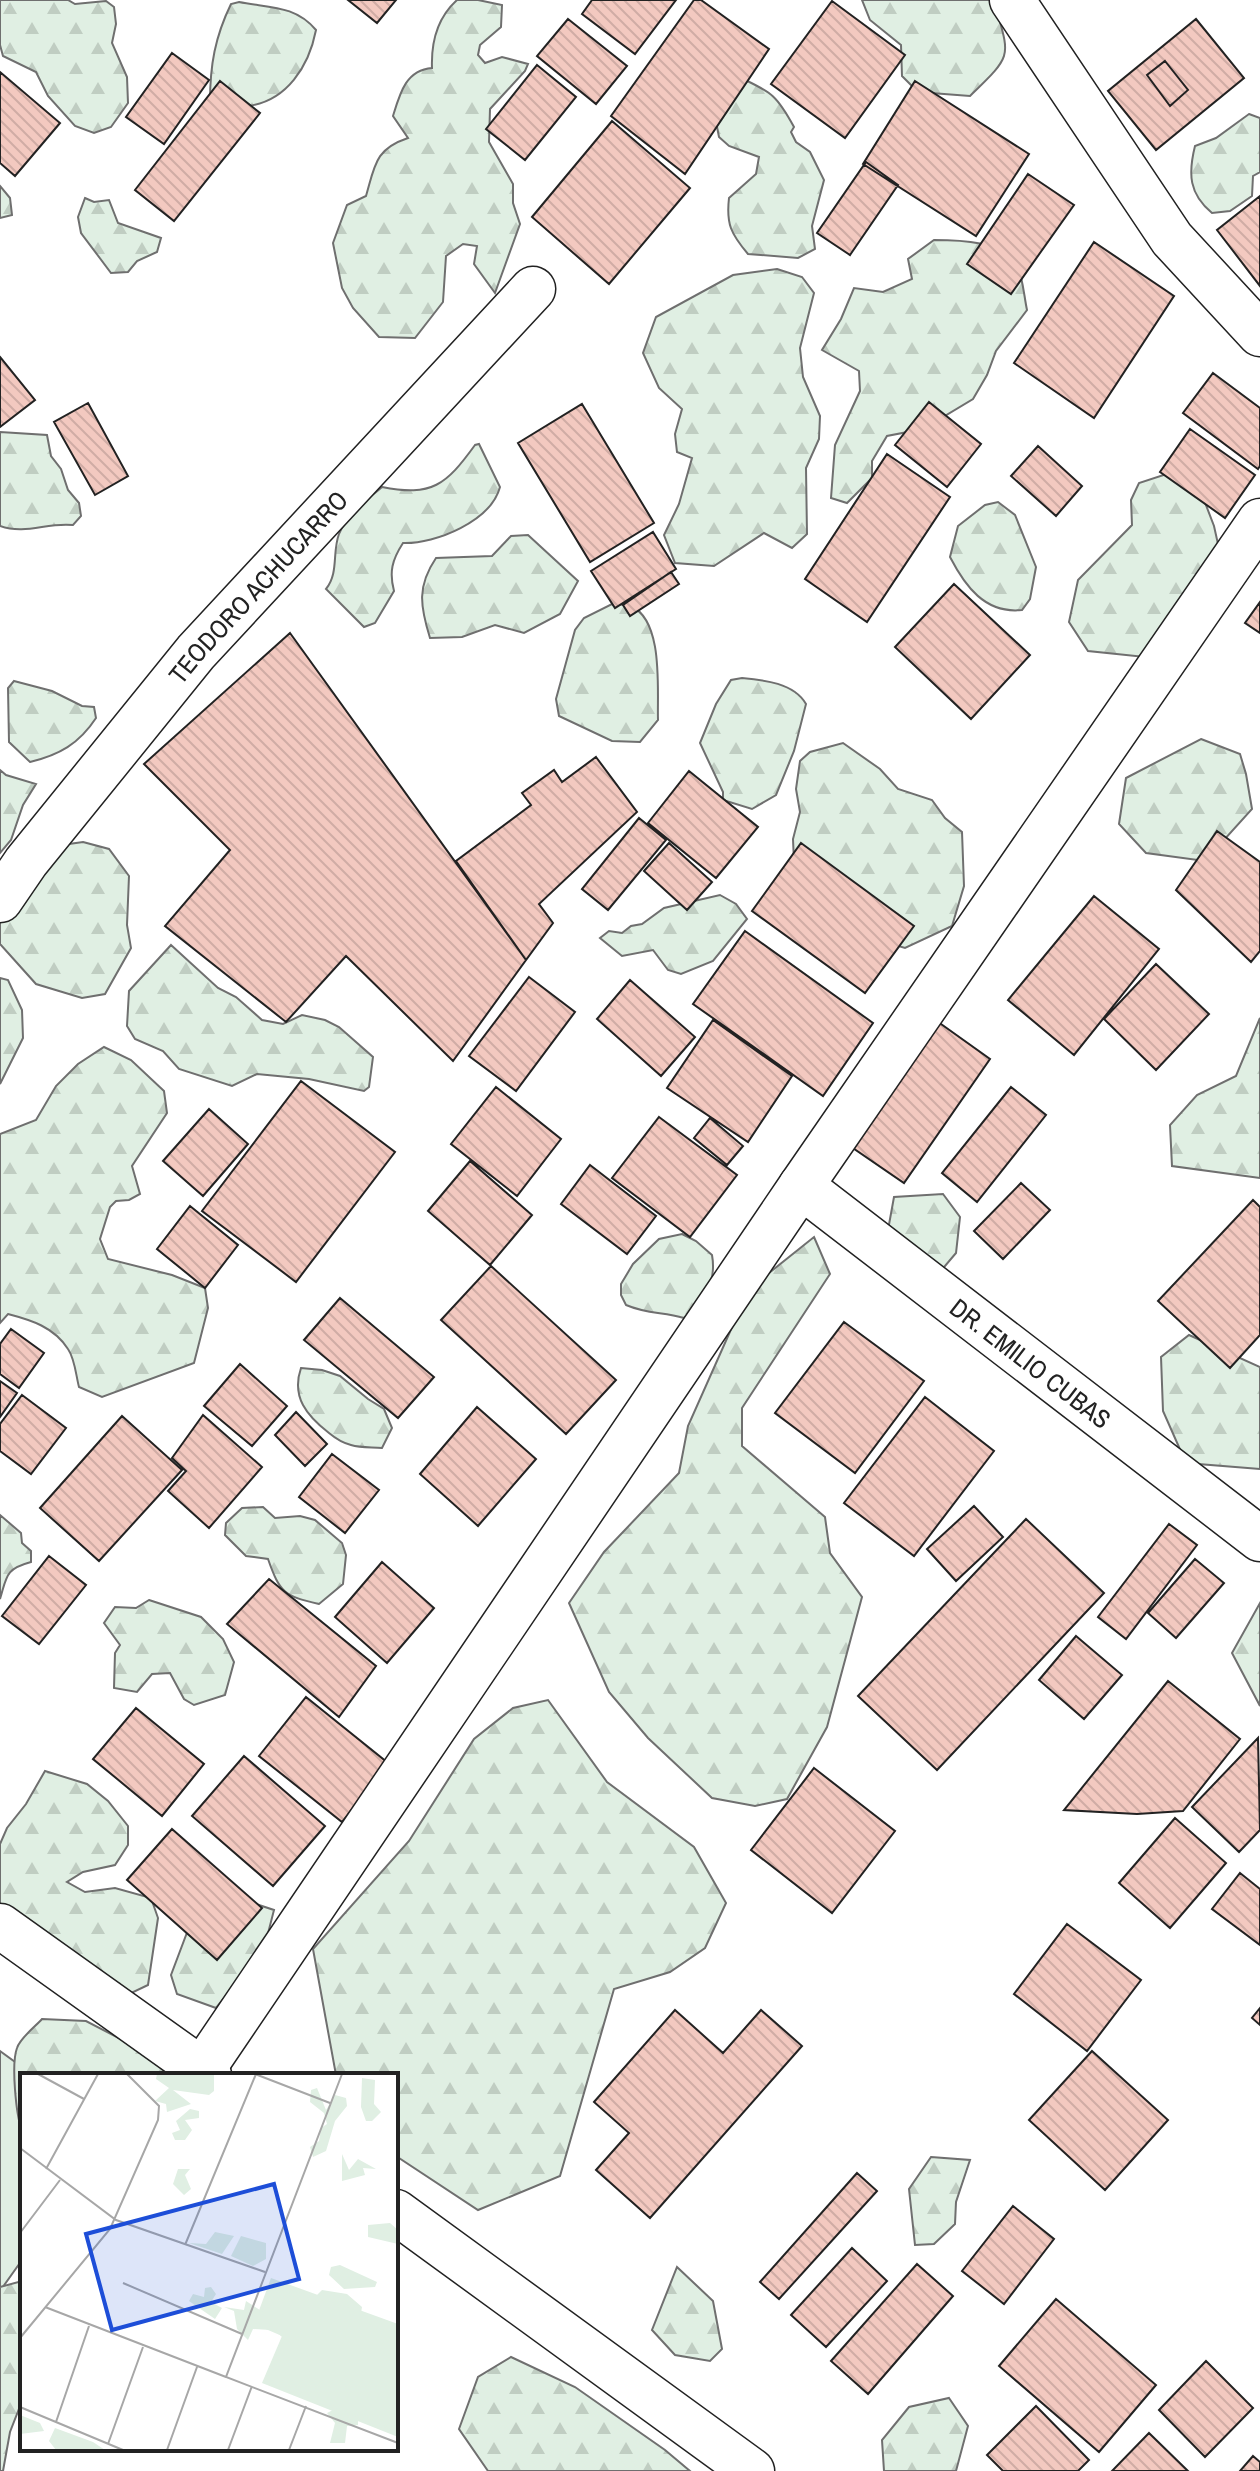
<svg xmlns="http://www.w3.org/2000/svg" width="1260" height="2471" font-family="'Archivo Narrow',sans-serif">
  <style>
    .green { fill: #e0efe3; stroke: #6f6f6f; stroke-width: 2 }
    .forest { fill: url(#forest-firs); stroke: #6f6f6f; stroke-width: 2 }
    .building { fill: url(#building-back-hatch); stroke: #222; stroke-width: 2 }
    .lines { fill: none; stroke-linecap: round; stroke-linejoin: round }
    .minor-casing { stroke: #222; stroke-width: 47 }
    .tertiary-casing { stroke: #222; stroke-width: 47 }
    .secondary-casing { stroke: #222; stroke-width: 47 }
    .minor { stroke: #fff; stroke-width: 44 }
    .tertiary { stroke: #fff; stroke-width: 44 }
    .secondary { stroke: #fff; stroke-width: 44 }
    .labels { text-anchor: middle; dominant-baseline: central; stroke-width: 6; stroke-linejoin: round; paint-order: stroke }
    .street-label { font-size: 26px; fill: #222; stroke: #fff }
    .inset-road { fill: none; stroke: #a7a7a7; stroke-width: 2 }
    .view { fill: #1d4ed8; fill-opacity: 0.15; stroke: #1d4ed8; stroke-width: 4 }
    .inset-edge { fill: none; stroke: #222; stroke-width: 4 }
  </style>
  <defs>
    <pattern id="forest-firs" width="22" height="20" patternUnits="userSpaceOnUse" patternTransform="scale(2)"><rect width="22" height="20" fill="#e0efe3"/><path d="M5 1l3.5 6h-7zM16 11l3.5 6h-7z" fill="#c0cdc2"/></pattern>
    <pattern id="building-back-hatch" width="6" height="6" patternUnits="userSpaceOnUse" patternTransform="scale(2)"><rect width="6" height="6" fill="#f3c9c0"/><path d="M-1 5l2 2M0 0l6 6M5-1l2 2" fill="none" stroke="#d0aca5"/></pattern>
  </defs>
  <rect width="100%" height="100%" fill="#fff"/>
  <!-- green -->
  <path class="green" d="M0,2051L33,2075H22V2260L0,2291Z"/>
  <!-- forest -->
  <path class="forest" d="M0,0H68L75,4L106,1L114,7L116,24L112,43L127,77L128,103L111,127L94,133L75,126L48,96L36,72L3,56L0,45Z
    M457,0H478L502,5L501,27L480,45L478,55L485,63L502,57L528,64L525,71L490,109L489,142L513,184V203L520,224L495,293L474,264L477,246L463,244L446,256L443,302L415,338L379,337L353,308L342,288L333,243L347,205L366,196C375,165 375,149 408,138L393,116C400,93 406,70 432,68C431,41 437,18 457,0Z
    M862,0H994C1010,59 1014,53 970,96L918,92L902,76L901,45L870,20Z
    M239,2C269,8 295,5 316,30C309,66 287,101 248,106C236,107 222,103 210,102C210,65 215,37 231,4Z
    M733,74C769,92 774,90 794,127L791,132L796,142L810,152L824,180L812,226L815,249L798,258L748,254C731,234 726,224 729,198L756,174L759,157L729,146L719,137L714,112Z
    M1249,114L1260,118V172L1253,176L1252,196L1230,211L1212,213C1189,194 1188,174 1195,146L1216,138Z
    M0,186L10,198L12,215L0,218Z
    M85,198L94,202L109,200L118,223L161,238L157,252L137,261L128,272L111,273L81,233L78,217Z
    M934,240C958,240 1005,241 1017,265C1023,278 1024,296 1027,310L996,351L987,375L973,399L923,429L887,436L872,461V478L847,503L831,498L835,445L860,391L859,371L822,350L841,319L854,288L883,292L912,279L908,259Z
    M777,269L802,277L814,293L800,348L803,377L820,416L819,439L806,468L807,534L792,548L764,533L714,566L675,563L664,535L679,504L692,458L677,452L675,434L682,409L659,388L643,353L656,317L733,275Z
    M0,432L47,435L51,456L61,469L68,490L79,503L81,516L73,525C47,522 26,535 0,526Z
    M479,444L500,487C491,521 436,544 403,543C392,560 389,572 394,591L375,623L364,627L326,589C339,573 332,552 339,534C347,514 367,500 382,487C432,497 446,485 475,445Z
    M1191,466L1214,526L1222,562L1145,657L1088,651L1069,622L1078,580L1132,525L1131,500L1139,483Z
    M998,502L1015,515L1036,567L1030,599L1022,610C985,614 965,586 950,557L958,526L985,505Z
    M528,535L578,581L560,614L524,633L495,625L462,637L430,638C420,606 417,586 436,558L492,556L511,536Z
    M612,604C617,605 626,604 631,606C664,621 657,690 658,720L640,742L612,741L559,716L556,699L575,630L584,618Z
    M742,678C764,680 794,683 806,704L794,751L776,795L752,809L723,800V792L700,743L716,704L731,680Z
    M14,681L52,691L82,706L94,707L96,718C79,744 59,755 30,762L9,742L8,688Z
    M1201,739L1240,754L1246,774L1252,809L1205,861L1146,853L1119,824L1126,778Z
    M843,743L880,769L898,789L932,800L945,818L962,832L964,886L952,926L905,948L882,941L794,862L793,839L800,812L796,789L800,761L810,752Z
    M0,770L6,775L36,784L23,805L11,840L0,853Z
    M83,842L109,849L129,876L127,925L131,948L105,994L82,998L36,984L0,944V904L62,845Z
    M720,895L736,904L747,919L713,961L681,974L668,970L653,950L622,956L600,938L609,931L622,933L631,926L642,924L664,908Z
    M171,945L218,988L236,997L262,1020L283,1024L302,1015L325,1020L339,1027L373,1057L369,1087L364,1091L309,1079L257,1074L232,1086L179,1069L163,1051L135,1039L127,1026L129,991Z
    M0,978L8,980L22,1010L23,1038L0,1084Z
    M1260,1018V1178L1172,1166L1170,1125L1197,1095L1236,1076Z
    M104,1047L131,1060L164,1091L167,1113L132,1166L140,1194L129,1200L116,1201L110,1207L100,1239L108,1259L172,1275L205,1288L208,1308L194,1363L102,1397L79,1387C76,1376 75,1359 68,1349C54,1327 31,1320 8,1314L0,1323V1134L36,1120L56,1086L78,1064Z
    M943,1194L960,1217L956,1253L934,1279L882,1263L894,1197Z
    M682,1234L696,1241L712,1255C717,1283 704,1299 684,1318C662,1312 647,1314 626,1305L621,1295V1284L633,1264L659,1239Z
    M814,1237L830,1274L742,1408V1446L825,1517L830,1553L862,1597L827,1727L787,1799L755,1806L712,1798L648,1738L609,1692L569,1603L604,1552L679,1473L688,1426L749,1289Z
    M1189,1335L1260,1367V1469L1186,1463L1163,1411L1161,1357Z
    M301,1368L322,1370L340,1376L368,1399L384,1409L392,1428L382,1448C372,1447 361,1448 351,1445C343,1443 335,1438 329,1433C307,1416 291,1397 301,1368Z
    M263,1507L275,1518L300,1516L315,1520L342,1543L346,1555L343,1584L319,1604C284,1596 280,1593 268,1559L246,1556L225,1535L226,1523L242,1508Z
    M0,1515L21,1533L22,1543L31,1551V1562C5,1569 7,1576 0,1599Z
    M149,1600L201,1617L223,1639L234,1662L225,1695L194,1705L184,1699L170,1673L152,1674L137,1692L114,1688L115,1653L120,1645L104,1623L115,1607L136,1608Z
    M1260,1603V1706L1232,1653Z
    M548,1700L607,1782L694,1847L726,1903L705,1948L670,1972L614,1989L560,2176L478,2210L396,2156V2075H336L313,1949L409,1841L474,1739L513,1708Z
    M45,1771L87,1784L108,1801L128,1826V1845L115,1865L83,1872L67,1882L85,1892L115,1888L151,1898L158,1918L148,1985L123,1997L0,1942V1844L7,1828L26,1804Z
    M241,1899L274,1910L264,1949L216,2008L177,1994L171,1975L191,1922Z
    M42,2019L86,2021L157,2058L221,2075H22V2131C16,2115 11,2064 17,2048C20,2038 35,2027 42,2019Z
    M931,2157L970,2160L956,2202L955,2224L934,2244L915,2245L909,2189Z
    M677,2267L713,2301L722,2349L710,2361L675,2355L652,2330Z
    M22,2281V2401L10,2432L3,2471H0V2287Z
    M511,2357L575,2387L665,2450L690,2471H488L459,2429L478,2377Z
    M949,2398L968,2426L956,2471H884L882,2440L909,2407Z"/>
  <!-- building -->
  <path class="building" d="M348,0H396L377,23Z
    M592,0H676L635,54L582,14Z
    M694,0H701L769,49L685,174L611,116Z
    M832,1L905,55L845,138L771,84Z
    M568,19L627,66L596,104L537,56Z
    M1196,19L1244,78L1156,150L1108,91Z
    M172,53L209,80L164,144L126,117Z
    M1165,61L1188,90L1170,106L1147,75Z
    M537,65L576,97L525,160L486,129Z
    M0,72L60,123L15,176L0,163Z
    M220,81L260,113L174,221L135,190Z
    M915,81L1029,154L976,236L863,164Z
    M612,121L690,188L609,284L532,217Z
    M866,162L898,185L850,255L817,233Z
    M1028,174L1074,205L1011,294L967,264Z
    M1260,196V286L1217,230Z
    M1094,242L1174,296L1094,418L1014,363Z
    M0,357L35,400L0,427Z
    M1213,373L1260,408V466L1258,469L1183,413Z
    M929,402L981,444L947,487L895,445Z
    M88,403L128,476L95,495L54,422Z
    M582,404L654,523L590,562L518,443Z
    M1190,429L1255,475L1225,518L1160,472Z
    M1038,446L1082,486L1056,516L1011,476Z
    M887,454L950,497L867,622L805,579Z
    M653,532L676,569L615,608L591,571Z
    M671,572L679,584L630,616L623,605Z
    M954,584L1030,655L971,719L895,647Z
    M1260,602V633L1245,623Z
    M290,633L526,960L453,1061L346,956L286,1022L165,926L230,850L144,764Z
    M596,757L637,812L539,904L553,923L526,960L456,861L531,805L522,793L554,770L562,782Z
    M689,771L758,827L716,878L648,823Z
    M639,818L666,840L608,910L582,889Z
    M1217,831L1260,862V951L1251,962L1176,890Z
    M669,843L712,882L687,910L644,871Z
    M801,843L914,926L865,993L752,911Z
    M1094,896L1159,949L1074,1055L1008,1000Z
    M745,931L873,1023L823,1096L693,1004Z
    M1156,964L1209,1014L1156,1070L1104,1019Z
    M529,977L575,1012L516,1091L469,1056Z
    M630,980L695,1037L661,1076L597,1019Z
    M934,1019L990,1059L904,1183L847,1144Z
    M713,1020L792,1076L748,1142L667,1088Z
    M301,1081L395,1152L296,1282L202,1211Z
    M496,1087L561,1139L517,1196L451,1144Z
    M1011,1087L1046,1115L977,1202L942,1173Z
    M209,1109L248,1144L203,1196L163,1161Z
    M659,1117L737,1175L690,1237L612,1178Z
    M710,1118L743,1146L727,1165L694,1138Z
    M470,1161L532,1215L490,1265L428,1211Z
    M590,1165L656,1216L627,1254L561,1204Z
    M1021,1183L1050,1210L1003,1259L974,1231Z
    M1253,1200L1260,1207V1335L1230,1368L1158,1301Z
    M190,1206L238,1245L205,1288L157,1249Z
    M491,1266L616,1380L566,1434L441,1320Z
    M340,1298L434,1377L398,1418L304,1340Z
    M844,1322L924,1381L855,1473L775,1413Z
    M11,1329L44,1353L19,1388L0,1374V1344Z
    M240,1364L287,1406L252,1446L204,1406Z
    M0,1381L17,1393L0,1417Z
    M22,1395L66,1428L31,1474L0,1451V1424Z
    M925,1397L994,1451L914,1556L844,1503Z
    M477,1407L536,1459L478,1526L420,1474Z
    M296,1412L327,1444L305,1466L275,1435Z
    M203,1415L262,1467L209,1528L168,1491L186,1471L172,1458Z
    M122,1416L182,1470L99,1561L40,1508Z
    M332,1454L379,1490L345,1533L299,1497Z
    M974,1506L1003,1537L956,1581L927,1549Z
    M1026,1519L1104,1593L937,1770L858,1696Z
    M1169,1524L1197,1545L1126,1639L1098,1617Z
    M49,1556L86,1585L39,1644L2,1616Z
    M1195,1559L1224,1583L1176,1638L1148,1613Z
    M382,1562L434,1608L387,1663L335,1617Z
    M269,1579L376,1666L339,1717L227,1624Z
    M1076,1636L1122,1675L1084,1719L1039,1680Z
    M1168,1681L1240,1739L1183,1811L1137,1814L1064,1810Z
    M306,1697L388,1763L342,1822L259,1756Z
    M136,1708L204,1764L162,1816L93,1759Z
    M1258,1738L1260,1830L1239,1852L1192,1807Z
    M244,1756L325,1826L273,1886L192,1816Z
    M814,1768L895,1831L832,1913L751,1850Z
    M1175,1818L1226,1863L1170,1928L1119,1883Z
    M172,1829L262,1908L217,1960L127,1880Z
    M1240,1873L1260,1889V1945L1212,1909Z
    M1067,1924L1141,1980L1087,2051L1014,1994Z
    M1260,2008V2025L1252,2018Z
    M675,2010L723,2053L761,2010L802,2046L650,2218L596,2170L629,2133L594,2102Z
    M1092,2051L1168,2120L1105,2190L1029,2120Z
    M857,2173L877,2191L779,2299L760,2282Z
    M1013,2206L1054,2239L1004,2304L962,2271Z
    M852,2248L887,2281L826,2347L791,2315Z
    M917,2264L953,2296L868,2394L831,2361Z
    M1056,2299L1156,2385L1099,2452L999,2366Z
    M1206,2361L1253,2408L1205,2457L1159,2410Z
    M1036,2406L1089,2460L1078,2471H1003L987,2455Z
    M1149,2433L1188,2471H1112Z
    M1253,2456L1260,2462V2471H1240Z"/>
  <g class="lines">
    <!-- minor casing -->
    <g class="minor-casing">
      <g id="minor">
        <path id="s1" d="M0,900L26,862L196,652L533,289"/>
        <path id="s2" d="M801,1186L1260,1539"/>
      </g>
    </g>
    <!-- tertiary casing -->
    <g class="tertiary-casing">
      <path id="tertiary" d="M1012,0L1172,239L1260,334
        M202,2070L801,1186L1260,521"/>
    </g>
    <!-- secondary casing -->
    <g class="secondary-casing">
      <path id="secondary" d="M0,1926L209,2075
        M396,2212L752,2471"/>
    </g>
    <!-- minor -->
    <use href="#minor" class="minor"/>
    <!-- tertiary -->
    <use href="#tertiary" class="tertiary"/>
    <!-- secondary -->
    <use href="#secondary" class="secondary"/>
  </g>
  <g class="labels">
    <!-- street labels -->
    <g class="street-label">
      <text stroke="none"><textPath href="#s1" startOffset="406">TEODORO ACHUCARRO</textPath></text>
      <text stroke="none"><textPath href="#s2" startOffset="290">DR. EMILIO CUBAS</textPath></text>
    </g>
  </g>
  <!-- overview -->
  <g transform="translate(20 2073)">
    <rect width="378" height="378" fill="#fff"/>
    <path d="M251,205L378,251V364L242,310L262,263L234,251Z" fill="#e0efe3"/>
    <path d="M137,1H194V18L189,22L153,17L171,31L147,39L146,31L135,28L149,15L136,6ZM342,5L355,7L354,31L361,39L352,48H346L341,34ZM297,15L306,37L315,22L326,25L327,33L315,48L306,78L293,84L290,74L299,68L301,55L307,51L304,40L290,29L291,17ZM170,36L179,38V45L165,47L172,57L165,67H155L152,60L160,57L156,48ZM322,81L329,97L338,86L356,96L343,95L345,102L322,108ZM158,96H170L165,102L171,116L164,122L153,111ZM370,150L378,157V171L348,164V152ZM195,159L214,163L202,181L169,170L186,171ZM221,163L246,170V186L233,193L211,183ZM320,192L357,209L355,214L324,216L309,202L311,194ZM191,214L196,221L191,229L202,235L195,246L169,228L173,221L184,224L185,215ZM302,217L327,221L342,234L341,240L307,235L294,225ZM226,228L243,239L251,257L233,256L228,267L217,256L214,238L204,234L224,237ZM271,251L273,264L284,266L286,274L274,286L267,285L263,272L268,269L255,258ZM299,274L314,279L315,291L300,287L290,299L280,290ZM317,335L338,345V352L327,353L325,370H310L315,350L307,340ZM0,342L20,350L24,358L0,361ZM35,355L73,369L85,377H36L29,368Z" fill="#e0efe3"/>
    <path class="inset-road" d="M18,1L64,26M235,1L310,30M322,1L206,304L378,370M0,75L96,147L245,199M26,96L78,1M0,160L40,107M165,172L236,1M103,210L222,261M25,234L206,304M0,265L90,156L138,47L139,33L107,1M0,334L103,377M36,349L69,253M88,371L123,274M147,377L177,294M208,377L232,313M269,377L286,333"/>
    <path class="view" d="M254,111L279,206L92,257L66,161Z"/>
    <rect width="378" height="378" class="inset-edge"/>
  </g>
</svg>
